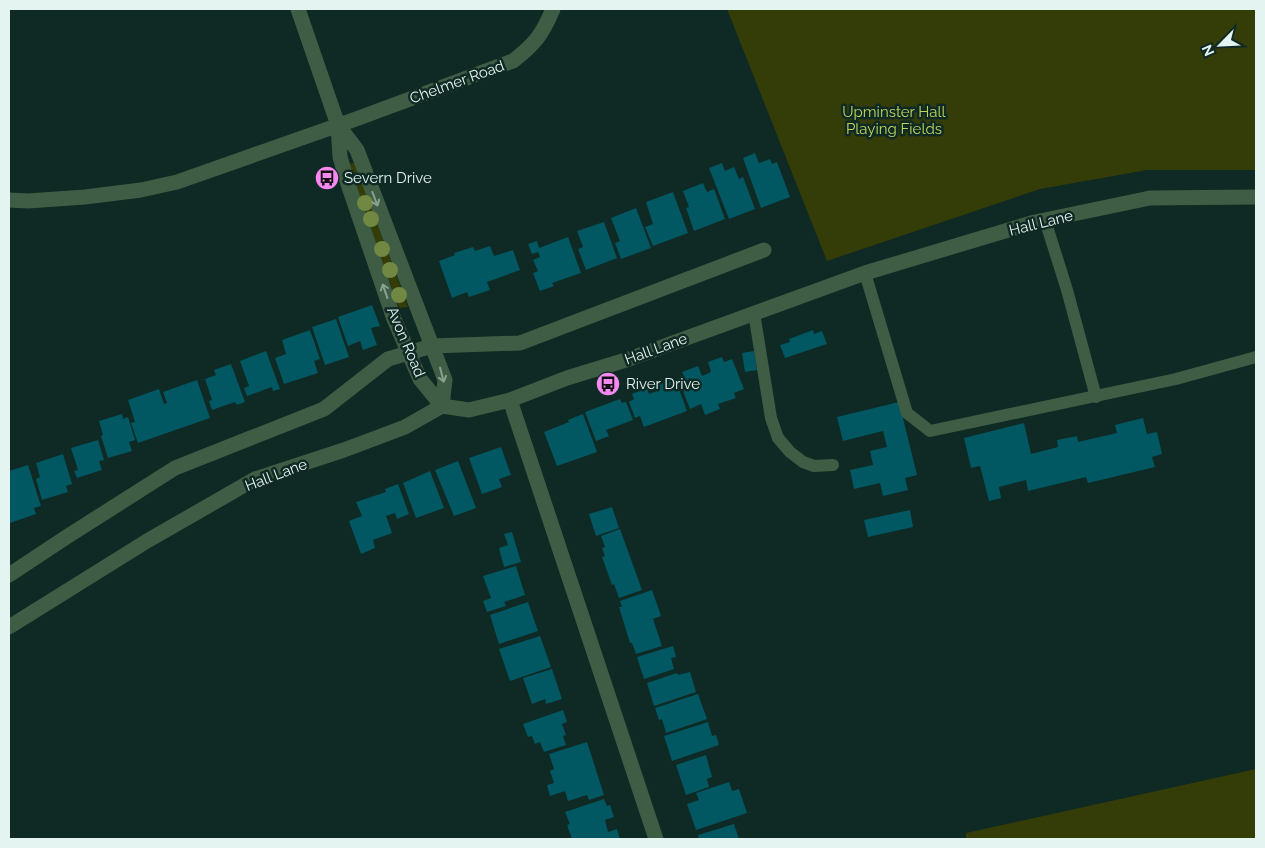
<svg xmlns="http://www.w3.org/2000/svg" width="1265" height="848" font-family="Raleway,sans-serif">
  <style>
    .green { fill: #343d07 }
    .building { fill: #015862 }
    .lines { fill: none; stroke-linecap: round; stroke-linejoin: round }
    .service { stroke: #3f5d44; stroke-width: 12 }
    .minor { stroke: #3f5d44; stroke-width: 15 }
    .tertiary { stroke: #3f5d44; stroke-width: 15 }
    .tree { fill: #708842 }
    .oneway { stroke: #89a191 }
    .labels { text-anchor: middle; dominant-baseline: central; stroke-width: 5; stroke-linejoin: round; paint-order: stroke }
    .street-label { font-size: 15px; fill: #e4f4f0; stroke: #0f2924 }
    .park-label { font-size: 15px; fill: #c0d65b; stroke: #0f2924 }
    .poi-label { font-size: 15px; fill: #e4f4f0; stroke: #0f2924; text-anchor: start }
  </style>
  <rect width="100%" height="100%" fill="#0f2924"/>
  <!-- green -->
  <path class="green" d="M727,9H1256V170H1147L1040,189L827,261Z
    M355,162L408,307L399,308L347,165Z
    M1256,769V839H966V833Z"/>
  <!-- building -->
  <path class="building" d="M755,153L759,163L770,159L772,164L777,162L790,197L761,208L743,158Z
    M722,163L725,171L734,167L739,179L743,177L755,209L729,219L709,168Z
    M703,183L707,192L714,189L725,219L694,231L686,208L689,207L683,191Z
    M673,192L688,233L653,246L645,227L653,224L646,202Z
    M636,208L651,248L621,259L615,243L620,241L611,218Z
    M604,222L617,258L586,270L578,249L583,247L577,231Z
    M568,237L581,273L552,283L554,286L540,291L533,273L538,271L533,260L540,257L538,252L532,254L528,244L537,241L539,248Z
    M490,246L494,256L513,250L520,270L487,282L490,290L469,297L467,292L452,298L439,261L455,255L454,253L473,247L475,251Z
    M372,305L380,326L371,328L377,345L363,350L360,341L348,346L338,317Z
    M336,319L349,357L325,365L312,327Z
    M310,330L320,359L314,361L318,373L284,384L275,358L286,354L282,340Z
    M813,330L814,334L822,331L827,344L785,358L780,345L790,342L789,339Z
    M266,351L280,389L273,391L272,387L247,396L244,388L249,386L240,361Z
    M754,351L757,370L745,372L742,353Z
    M722,357L724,362L732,359L744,389L734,393L736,398L718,404L720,409L705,415L701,404L690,409L678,378L684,376L682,372L698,366L702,376L711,372L708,362Z
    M231,364L245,402L237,405L235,402L212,410L209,401L212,400L205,379L216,375L214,370Z
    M197,380L210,418L138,443L131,423L135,422L128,400L159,389L164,404L167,403L163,392Z
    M670,380L672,383L676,381L687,411L644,427L640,416L635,418L629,402L634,399L632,394L647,388L649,394L657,391L655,385Z
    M620,399L622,403L626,402L633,420L606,430L609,436L596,441L585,412Z
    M899,402L917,475L905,478L908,490L883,496L880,483L854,489L850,470L873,465L870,451L887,447L883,431L843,441L837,417Z
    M122,414L123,419L128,417L135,440L129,442L132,451L108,458L101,436L103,435L99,421Z
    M583,414L597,452L557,466L544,432L569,422L568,420Z
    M1143,418L1147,434L1157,432L1162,454L1152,457L1155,467L1088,483L1086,477L1028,491L1026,480L999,487L1001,498L989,501L980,466L971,468L964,438L1024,423L1031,454L1058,447L1057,440L1077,436L1078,442L1117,433L1115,425Z
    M98,440L104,460L99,461L102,470L77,478L74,471L78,470L71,448Z
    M501,447L511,475L499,479L502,487L482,494L469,458Z
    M63,454L72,484L66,486L68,492L42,500L36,479L40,477L36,463Z
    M458,461L476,508L454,516L435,470Z
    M28,465L41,506L34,508L36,514L10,523L9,471Z
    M430,471L444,508L416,518L403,483Z
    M398,484L409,514L397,519L395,513L386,516L392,533L373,540L375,548L361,554L349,521L362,516L356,502L386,492L385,489Z
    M612,507L619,528L596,536L589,514Z
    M910,510L913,527L868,537L864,520Z
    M620,529L642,590L619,598L614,584L612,585L602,557L605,556L602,548L605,547L601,536Z
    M512,532L521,562L504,567L499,548L508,545L504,534Z
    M516,566L525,595L504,602L506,606L487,612L483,601L491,598L483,576Z
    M652,590L661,616L653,619L662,646L636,654L632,643H630L619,607H622L620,601Z
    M528,602L538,631L499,644L490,615Z
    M540,636L551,667L510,681L499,649Z
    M673,646L676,657L671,658L674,669L644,679L637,657Z
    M552,669L562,699L546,704L545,699L532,704L523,678Z
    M690,672L696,692L654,706L647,683L677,673L678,675Z
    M698,694L707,719L666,733L662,719L659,720L655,708Z
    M563,710L567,722L562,724L566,735L563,736L566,745L544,752L540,742L535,744L532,736L528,737L523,724Z
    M708,722L712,736L716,735L719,745L672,761L664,736Z
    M587,742L604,795L589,800L587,795L568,801L565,791L550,796L547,785L554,783L550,771L554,769L549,754Z
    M706,755L712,777L707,779L709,787L686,795L676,765Z
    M729,782L732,791L739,789L747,813L696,830L687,804L699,800L696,793Z
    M604,799L607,806L610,805L614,817L605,820L608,832L617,829L620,839H572L567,825L570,824L565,812Z
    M734,824L739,839H699L698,835Z"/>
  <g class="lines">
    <!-- service -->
    <path class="service" d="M1045,220L1067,290L1096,397
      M865,273L907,413L930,431L1176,379L1256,357
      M754,313L771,418L778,438L790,452L803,462L814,466L833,465"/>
    <!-- minor -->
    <path class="minor" d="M298,9L338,125L340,157L348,184L394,319L420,379L442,406
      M338,125L357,150L445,380L442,406
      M9,200L28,201L85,197L141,190L177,182L356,119L513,61C535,44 542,35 553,9
      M510,400L656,839
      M9,575L68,536L175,468L324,409L388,359L432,346L520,343L764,250"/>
    <!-- tertiary -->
    <path class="tertiary" d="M9,627L147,541L255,479L344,450L405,427L442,406L469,410L510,400L567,378L629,359L865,273L1035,222L1150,198L1256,197"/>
  </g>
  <!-- trees -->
  <g class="tree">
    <circle cx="365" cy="203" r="8"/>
    <circle cx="371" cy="219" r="8"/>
    <circle cx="382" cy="249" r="8"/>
    <circle cx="390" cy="270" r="8"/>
    <circle cx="399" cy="295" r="8"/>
  </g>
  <!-- one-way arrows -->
  <defs><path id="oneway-shaft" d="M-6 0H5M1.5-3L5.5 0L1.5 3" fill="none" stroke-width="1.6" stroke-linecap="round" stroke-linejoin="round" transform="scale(1.25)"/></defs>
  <g class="oneway">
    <use href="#oneway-shaft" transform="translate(375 199) rotate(69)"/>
    <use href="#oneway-shaft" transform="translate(385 291) rotate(-109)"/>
    <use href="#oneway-shaft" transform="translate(442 375) rotate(75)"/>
  </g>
  <!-- icons -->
  <defs>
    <g id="bus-disc" transform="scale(1.25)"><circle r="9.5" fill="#f589ef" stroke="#0f2924"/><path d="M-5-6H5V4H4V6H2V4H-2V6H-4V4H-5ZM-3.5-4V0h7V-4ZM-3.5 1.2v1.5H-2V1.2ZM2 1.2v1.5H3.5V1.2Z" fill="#111"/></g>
  </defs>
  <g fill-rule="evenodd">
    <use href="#bus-disc" x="327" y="178"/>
    <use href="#bus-disc" x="608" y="384"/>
  </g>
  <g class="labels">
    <!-- street labels -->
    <g class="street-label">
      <text transform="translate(457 82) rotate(-20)">Chelmer Road</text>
      <text transform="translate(1041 223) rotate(-14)">Hall Lane</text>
      <text transform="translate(406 342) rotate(67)">Avon Road</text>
      <text transform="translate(656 349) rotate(-20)">Hall Lane</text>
      <text transform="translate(276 475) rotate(-21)">Hall Lane</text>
    </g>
    <!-- park labels -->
    <g class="park-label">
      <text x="894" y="112">Upminster Hall<tspan x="894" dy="17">Playing Fields</tspan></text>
    </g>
    <!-- poi labels -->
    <g class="poi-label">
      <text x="344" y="178">Severn Drive</text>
      <text x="626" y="384">River Drive</text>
    </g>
  </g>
  <!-- border -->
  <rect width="1265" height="848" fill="none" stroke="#e4f4f0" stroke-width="20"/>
  <!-- north arrow -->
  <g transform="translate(1220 45) rotate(246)" stroke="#0f2924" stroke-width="4" paint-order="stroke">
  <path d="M0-4L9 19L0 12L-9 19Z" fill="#e4f4f0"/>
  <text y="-8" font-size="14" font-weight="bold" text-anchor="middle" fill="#e4f4f0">N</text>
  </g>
</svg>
